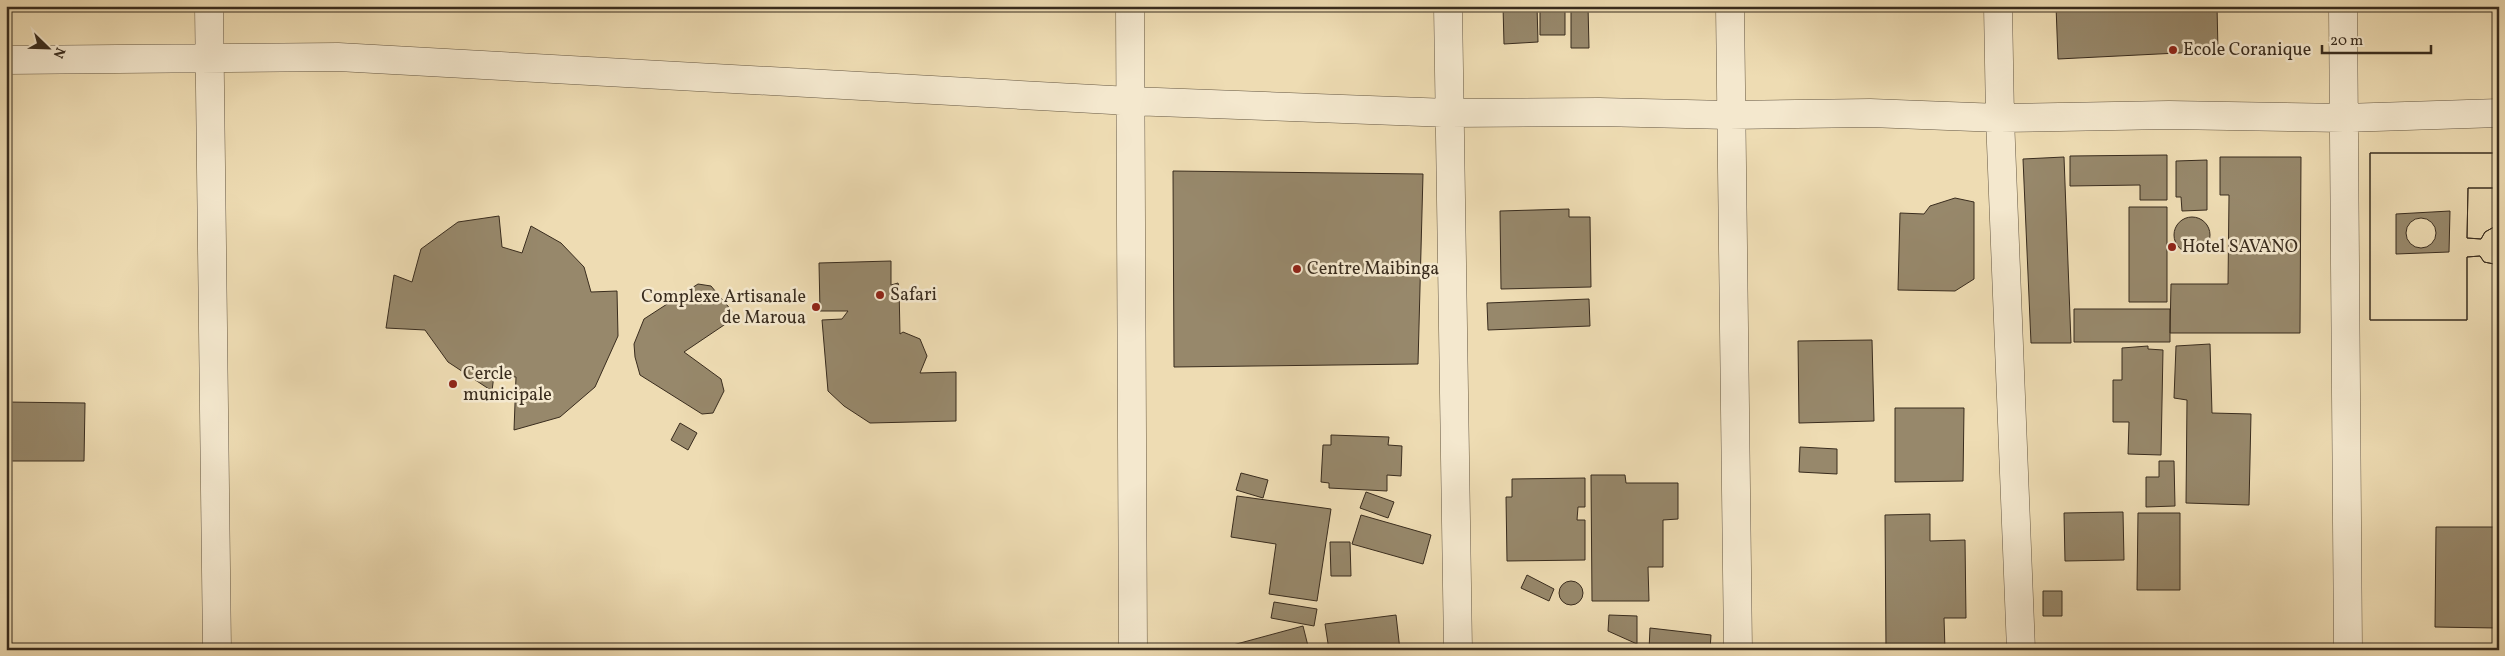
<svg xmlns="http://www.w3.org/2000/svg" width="2505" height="656" font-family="Vollkorn,serif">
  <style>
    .building { fill: #97886b; stroke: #392c1e; fill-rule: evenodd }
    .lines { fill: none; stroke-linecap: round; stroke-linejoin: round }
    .minor-casing { stroke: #665843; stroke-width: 29 }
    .minor { stroke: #f4e8ce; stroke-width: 28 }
    .poi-dot { fill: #8f2418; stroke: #f4e8ce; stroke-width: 2 }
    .labels { text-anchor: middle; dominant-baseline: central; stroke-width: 5; stroke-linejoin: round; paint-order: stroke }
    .poi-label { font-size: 18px; fill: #392c1e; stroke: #f4e8ce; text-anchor: start }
  </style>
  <rect width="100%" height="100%" fill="#eedcb3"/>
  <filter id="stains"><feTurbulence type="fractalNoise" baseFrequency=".004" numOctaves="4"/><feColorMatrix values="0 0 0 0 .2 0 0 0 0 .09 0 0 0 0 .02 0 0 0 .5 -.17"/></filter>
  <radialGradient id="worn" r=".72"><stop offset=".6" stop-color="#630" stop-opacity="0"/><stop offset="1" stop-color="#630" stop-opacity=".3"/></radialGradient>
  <!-- building -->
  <path class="building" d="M1503,6H1537L1538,42L1504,44Z
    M1540,6H1565V35H1540Z
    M1571,6H1588L1589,48H1571Z
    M2056,6H2217L2218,51L2058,59Z
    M2370,153H2499V188H2468L2467,238L2481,239L2485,232L2494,227L2499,228V265L2484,262L2480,256L2467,257V320H2370ZM2450,211L2449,252L2396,254V214Z
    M2370,153H2499V188H2468L2467,238L2481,239L2485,232L2494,227L2499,228V265L2484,262L2480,256L2467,257V320H2370Z
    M2167,155V200H2140V185L2070,186V156Z
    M2064,157L2071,343H2031L2023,159Z
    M2220,157H2301L2300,333H2170L2171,284H2228L2229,195H2220Z
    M2207,160V210L2182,211L2181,197H2176V161Z
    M1173,171L1423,174L1418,364L1174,367Z
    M1955,198L1974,202V279L1955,291L1898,290L1900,213L1924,214L1930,206Z
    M2129,207H2167V302H2129Z
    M1569,209V217H1590L1591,287L1501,289L1500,211Z
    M499,216L502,247L522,253L531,226L561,243L584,267L591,292L617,291L618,336L595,387L560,417L514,430L516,377L494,375L492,391L448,362L425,330L386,328L394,275L412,282L421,249L458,222Z
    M2174 235a18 18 0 1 1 36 0a18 18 0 1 1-36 0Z
    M2406 233a15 15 0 1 1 30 0a15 15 0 1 1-30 0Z
    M891,261V285L898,283L899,287L900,334L903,332L920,339L927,356L920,373L956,372V421L870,423L844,406L828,391L822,320L842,319L848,311H820L819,263Z
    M698,284L711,286L732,311L730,321L684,352L721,379L724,391L713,413L702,414L640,375L635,357L634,344L644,319Z
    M1589,299L1590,326L1488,330L1487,303Z
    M2074,309H2170V342H2074Z
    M1872,340L1874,421L1799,423L1798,341Z
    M2210,344L2212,413L2251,414L2249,505L2186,503L2187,400L2174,398L2176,346Z
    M2148,346V349L2163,350L2161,455L2128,454L2129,422H2113V380H2122V348Z
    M6,402L85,403L84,461H6Z
    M1895,408H1964L1963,481L1895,482Z
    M680,423L697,433L688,450L671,440Z
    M1331,435L1389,437L1388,445L1402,446L1401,476L1387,475V491L1329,488V483L1321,482L1323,445H1331Z
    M1800,447L1837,449V474L1799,472Z
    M2159,461H2174L2175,506L2146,507V477H2159Z
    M1241,473L1268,480L1263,498L1236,490Z
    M1591,475H1625L1626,483H1678V519L1663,520V567H1648L1649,601H1592Z
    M1585,478V507H1578L1577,520H1585V560L1507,561L1506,497H1512V479Z
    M1366,492L1394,502L1388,518L1360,508Z
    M1237,496L1331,509L1317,601L1269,594L1276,544L1231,537Z
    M2123,512L2124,560L2065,561L2064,513Z
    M2138,513H2180V590H2137Z
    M1930,514V541L1965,540L1966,618H1944L1945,650H1886L1885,515Z
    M1361,515L1431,535L1423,564L1352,544Z
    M2436,527H2497L2496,628L2435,627Z
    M1330,542H1350L1351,576H1331Z
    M1527,575L1554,589L1549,601L1521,588Z
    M1559 593a12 12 0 1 1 24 0a12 12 0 1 1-24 0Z
    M2043,591H2062V616H2043Z
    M1274,602L1317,609L1314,626L1271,618Z
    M1396,615L1400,650H1329L1325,624Z
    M1609,615L1637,616V644L1608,631Z
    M1303,626L1309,650H1218V649Z
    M1650,628L1711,635L1710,650H1649Z
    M1409,646H1436V650H1409Z"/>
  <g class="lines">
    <!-- minor casing -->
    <g class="minor-casing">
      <path id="minor" d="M209,6L217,650
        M1130,6L1133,650
        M1448,6L1458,650
        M1730,6L1738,650
        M1998,6L2000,118L2021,650
        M2343,6L2348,650
        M6,60L338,57L1130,101L1449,113L1599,112L1729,115L1870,113L2000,118L2169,115L2344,118L2499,113"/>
    </g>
    <!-- minor -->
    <use href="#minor" class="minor"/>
  </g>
  <!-- markers -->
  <g class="poi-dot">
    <circle cx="2173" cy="50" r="5"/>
    <circle cx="2172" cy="247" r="5"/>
    <circle cx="1297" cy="269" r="5"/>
    <circle cx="880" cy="295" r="5"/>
    <circle cx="816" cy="307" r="5"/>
    <circle cx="453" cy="384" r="5"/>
  </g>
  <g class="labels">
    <!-- poi labels -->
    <g class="poi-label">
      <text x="2183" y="50">Ecole Coranique</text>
      <text x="2182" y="247">Hotel SAVANO</text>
      <text x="1307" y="269">Centre Maibinga</text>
      <text x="890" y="295">Safari</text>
      <text x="806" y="297" text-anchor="end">Complexe Artisanale<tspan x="806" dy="21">de Maroua</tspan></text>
      <text x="463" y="374">Cercle<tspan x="463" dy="21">municipale</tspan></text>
    </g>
  </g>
  <!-- margin -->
  <rect width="2505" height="656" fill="none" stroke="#eedcb3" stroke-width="25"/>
  <rect x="8" y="8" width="2490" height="641" fill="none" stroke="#392c1e" stroke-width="2.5"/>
  <rect x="12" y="12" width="2480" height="631" fill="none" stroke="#392c1e"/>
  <!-- north arrow -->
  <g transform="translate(48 48) rotate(113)" stroke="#f4e8ce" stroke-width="4" paint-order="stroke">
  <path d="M0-4L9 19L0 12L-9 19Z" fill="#392c1e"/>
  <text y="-8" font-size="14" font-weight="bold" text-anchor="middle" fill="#392c1e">N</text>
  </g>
  <!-- scale -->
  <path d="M2322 45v8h109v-8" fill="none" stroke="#392c1e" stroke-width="2.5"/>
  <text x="2330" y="45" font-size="15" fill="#392c1e" stroke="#f4e8ce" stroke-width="4" paint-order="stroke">20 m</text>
  <rect width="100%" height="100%" filter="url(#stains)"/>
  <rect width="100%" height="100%" fill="url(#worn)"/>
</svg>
